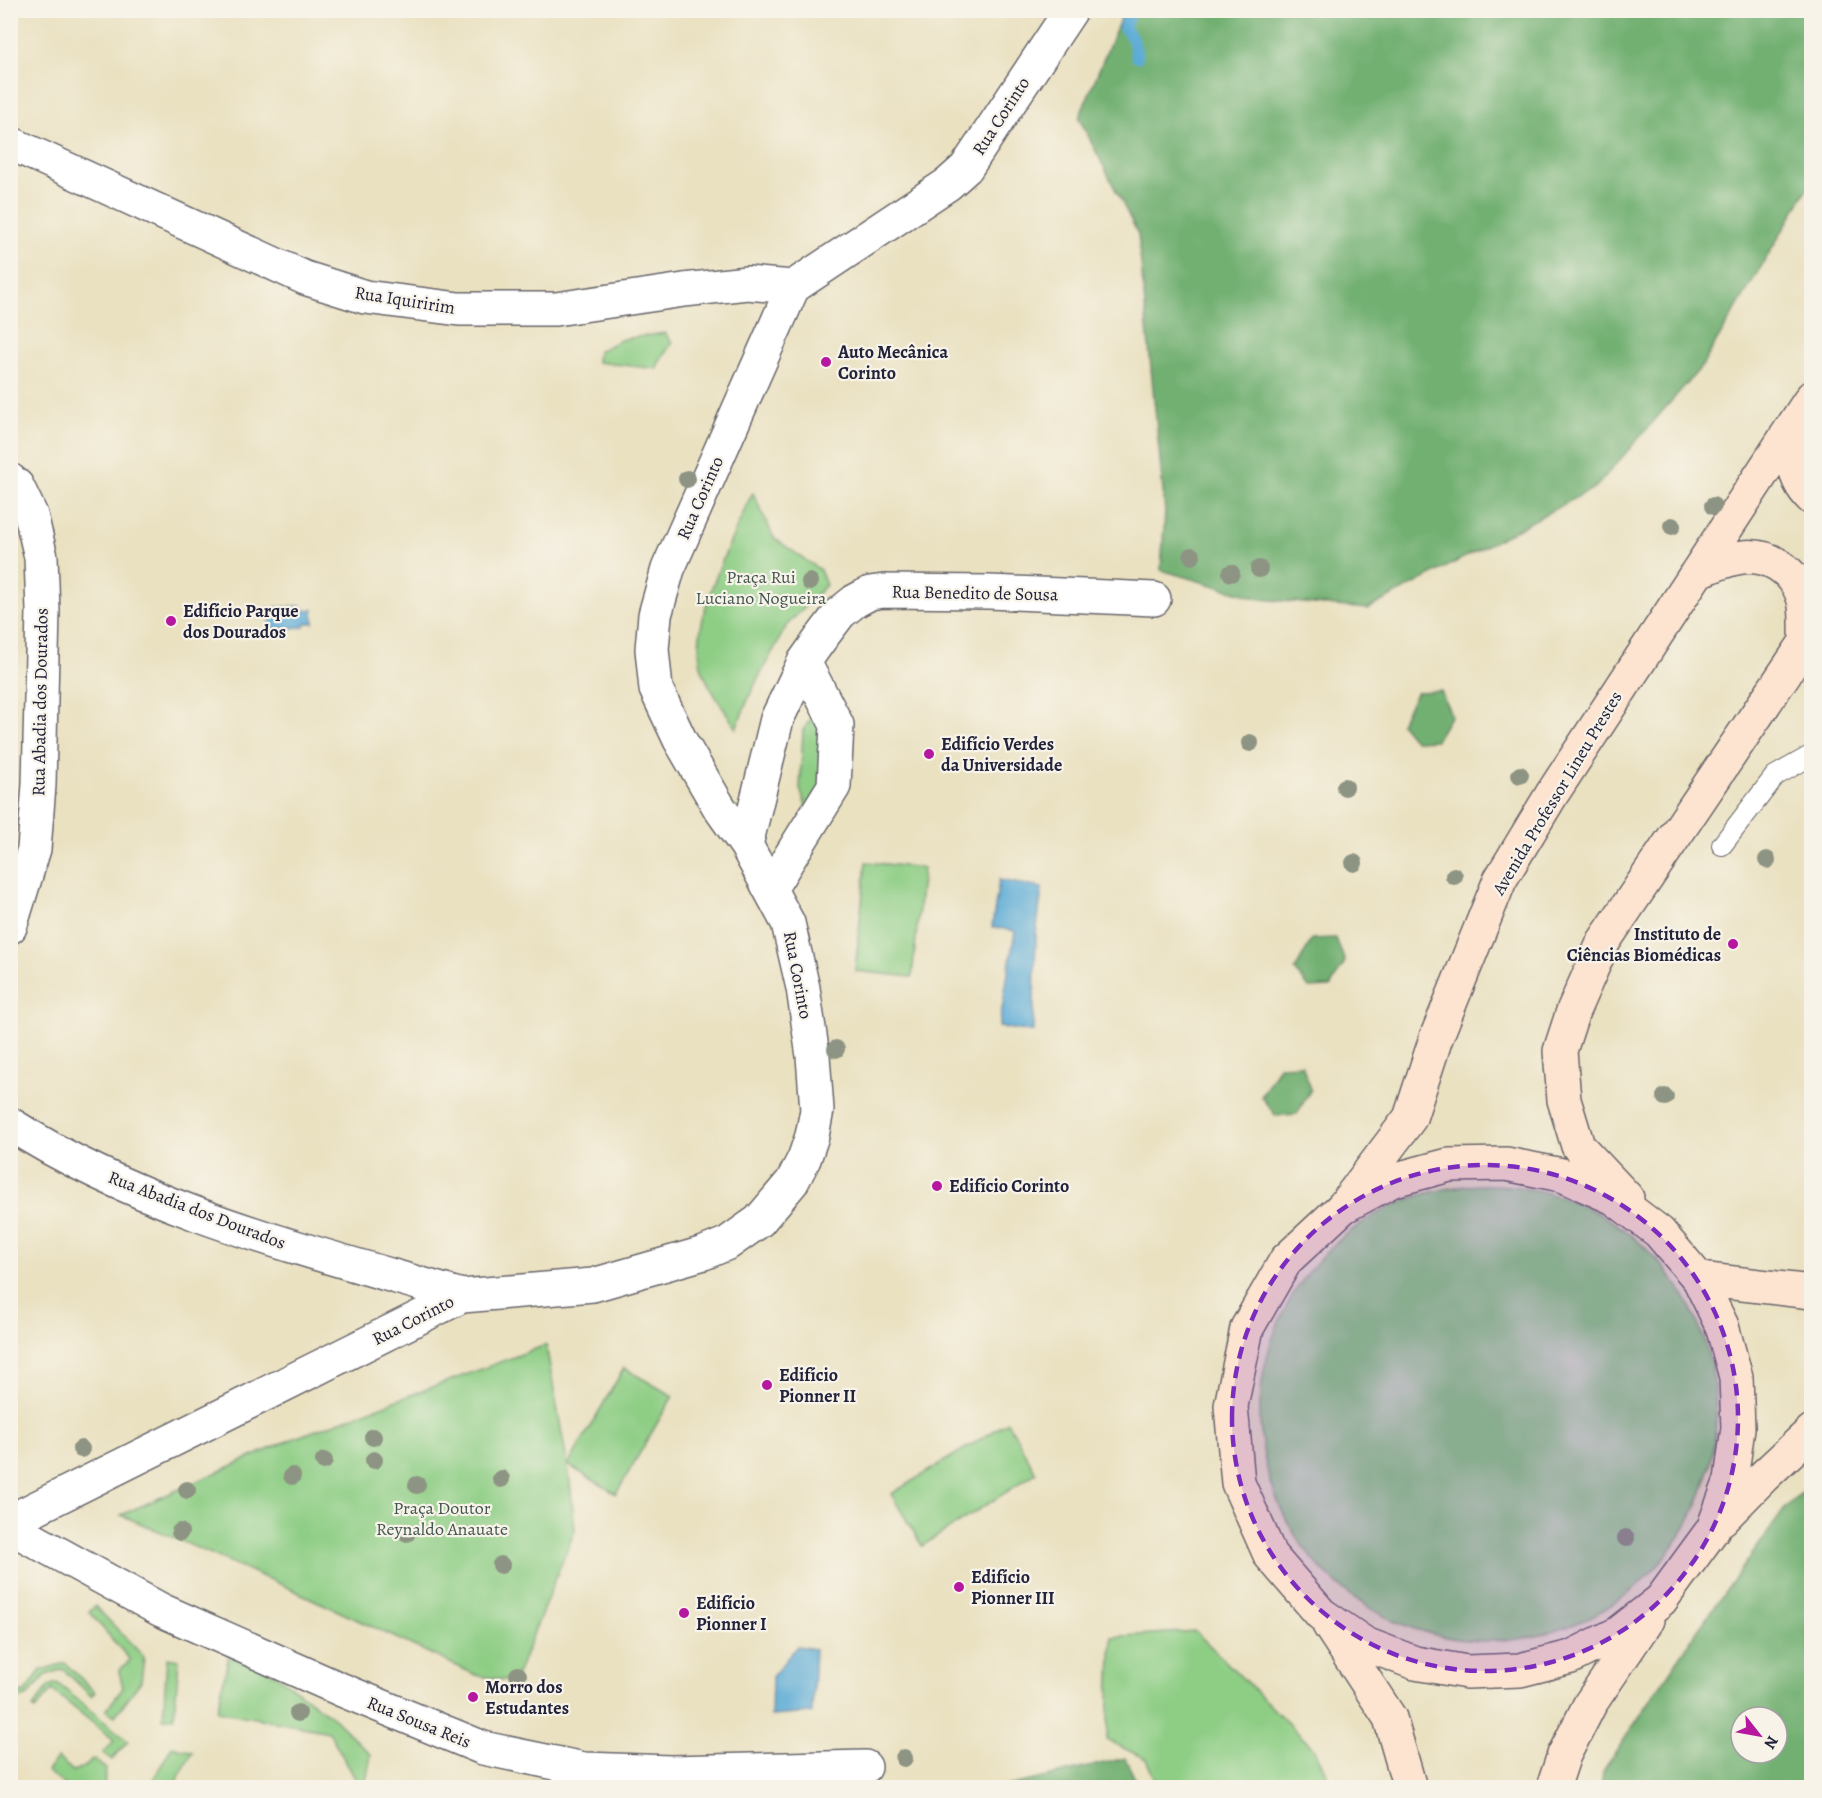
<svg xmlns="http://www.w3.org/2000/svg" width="1822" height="1798" font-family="Alegreya,serif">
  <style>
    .green { fill: #8dcd84; stroke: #587860; stroke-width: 1.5 }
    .forest { fill: #72b072; stroke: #4a6956; stroke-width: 1.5; fill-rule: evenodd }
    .water { fill: #5cabd6; stroke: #3f6688; stroke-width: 1.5 }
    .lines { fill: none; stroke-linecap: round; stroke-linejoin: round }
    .stream { stroke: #5cabd6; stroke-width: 12 }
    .lane-casing { stroke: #68656a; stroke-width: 22 }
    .street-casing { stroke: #68656a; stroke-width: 36 }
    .secondary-casing { stroke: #68656a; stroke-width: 36 }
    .lane { stroke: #fff; stroke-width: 20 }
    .street { stroke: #fff; stroke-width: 33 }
    .secondary { stroke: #fde4d0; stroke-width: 33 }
    .tree { fill: #8e9483 }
    .marked { fill: #7b2cbf; fill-opacity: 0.2; stroke: #7b2cbf; stroke-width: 4.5; stroke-dasharray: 12 8; stroke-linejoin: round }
    .poi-dot { fill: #b5179e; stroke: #f7f3e8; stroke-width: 2 }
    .labels { text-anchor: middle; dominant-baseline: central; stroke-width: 4.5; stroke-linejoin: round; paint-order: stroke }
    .street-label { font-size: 18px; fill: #22223b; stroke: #f7f3e8 }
    .poi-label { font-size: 18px; font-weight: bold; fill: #22223b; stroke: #f7f3e8; text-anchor: start }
    .park-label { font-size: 18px; fill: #425551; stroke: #f7f3e8 }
  </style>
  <rect width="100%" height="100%" fill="#f7f3e8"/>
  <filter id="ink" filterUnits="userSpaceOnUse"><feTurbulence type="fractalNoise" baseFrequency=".0167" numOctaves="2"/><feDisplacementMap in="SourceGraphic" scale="12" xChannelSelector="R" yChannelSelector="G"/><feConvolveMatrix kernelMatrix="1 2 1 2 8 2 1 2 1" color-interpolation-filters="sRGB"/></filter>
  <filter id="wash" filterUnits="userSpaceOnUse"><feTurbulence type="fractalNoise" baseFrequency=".008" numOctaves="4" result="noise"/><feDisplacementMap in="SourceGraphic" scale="24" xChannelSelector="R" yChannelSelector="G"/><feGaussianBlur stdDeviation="1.35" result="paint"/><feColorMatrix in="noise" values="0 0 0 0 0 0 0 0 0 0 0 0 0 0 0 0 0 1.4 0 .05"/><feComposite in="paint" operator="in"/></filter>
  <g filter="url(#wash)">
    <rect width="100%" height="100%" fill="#eae1c1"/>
    <!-- green -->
    <path class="green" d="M665,333L672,343L658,364V369L597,362L598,351L623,339Z
      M753,493L774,538L820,570L826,585L787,625L753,688L736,728C725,710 710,691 703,672C686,628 729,547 747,504Z
      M816,711L828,737L825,788L808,812L800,789L803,730Z
      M866,862L923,868L912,977L855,971Z
      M1260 1413a228 228 0 1 1 456 0a228 228 0 1 1-456 0Z
      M546,1345L569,1473L575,1530L514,1682L476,1675L280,1584L121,1515L292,1439Z
      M624,1368L673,1396L616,1494L568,1465Z
      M1008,1422L1036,1473L922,1546L891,1494Z
      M95,1606L144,1657L141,1681L115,1716L106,1710L123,1688L119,1671L130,1660L89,1612Z
      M1195,1631L1314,1749L1333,1787H1158L1146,1759L1107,1740L1112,1637Z
      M229,1655L272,1672L335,1719L371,1755L365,1787H360L329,1732L217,1711Z
      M167,1658L179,1660L174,1718H163Z
      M65,1663L95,1692L91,1696L63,1669L46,1675L27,1697L11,1700V1694L25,1692L41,1670Z
      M57,1683L128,1741L112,1760L103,1753L114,1740L52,1690L35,1710L33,1707L49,1686Z
      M172,1746L193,1752L173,1787H157L153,1781Z
      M58,1758L73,1771L86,1766L93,1759L106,1769L104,1786L106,1787H67L47,1771Z"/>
    <!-- forest -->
    <path class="forest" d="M1124,10L1811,11V183L1702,366L1596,487L1368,609L1260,599L1161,570L1165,512L1138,234L1079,118Z
      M1441,691L1451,715L1436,740L1415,741L1400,723L1417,692Z
      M1336,938L1345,962L1330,987L1309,988L1295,970L1312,939Z
      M1302,1065L1311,1089L1297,1114L1276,1116L1261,1097L1279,1066Z
      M1811,1484V1787H1601L1603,1771L1693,1637L1786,1507ZM1741,1717H1777V1753H1741Z
      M1125,1758L1139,1787H1004Z"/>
    <!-- water -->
    <path class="water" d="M301,606L306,611L313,609L314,623H306L304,627L271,629L269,608Z
      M999,880L1042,888L1036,935L1033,1032L999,1027L1015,931L992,927Z
      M797,1646L815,1649L812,1713L771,1716L772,1677Z"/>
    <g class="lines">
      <!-- stream -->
      <path class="stream" d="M1131,10L1124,27L1133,39L1137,57"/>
    </g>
  </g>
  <g filter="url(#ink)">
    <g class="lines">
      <!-- lane casing -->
      <g class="lane-casing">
        <path id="lane" d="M1722,845L1775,776L1812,755"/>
      </g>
      <!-- street casing -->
      <g class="street-casing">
        <path id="street" d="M10,143L305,278L365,297L459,309H556L684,290L747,283L793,287
          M10,480L17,486L31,515L41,557L43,611L39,785L34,849L10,927
          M746,845L777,719L804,662L821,638L840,613L855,601L870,593L884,591L989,592L1154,599
          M770,889L834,786L837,725L804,662
          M10,1124C145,1211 310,1251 462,1296
          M10,1521L462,1296L593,1285L704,1253L728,1243L759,1221L792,1182L804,1159L812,1136L817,1110L813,1056L803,988L788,923L746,845L719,807L680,740L656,689L652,649L655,615L668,569L793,287L948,184L966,168L1071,10
          M10,1527L161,1610L342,1690L483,1748L584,1769L671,1772L865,1767"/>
      </g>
      <!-- secondary casing -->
      <g class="secondary-casing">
        <path id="secondary" d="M1803,423C1794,451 1788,475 1812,498
          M1698,571C1711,567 1724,560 1737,558C1768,551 1796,571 1804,600C1807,613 1806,629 1806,642
          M1627,1198L1578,1146L1564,1100L1560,1051L1573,1011L1604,941L1812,633
          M1343,1207L1393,1180L1449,1165L1506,1164L1562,1175L1614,1198L1659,1232L1699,1279L1722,1326L1736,1377L1738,1428L1731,1480L1713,1529L1661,1600L1619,1633L1571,1657L1520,1670L1467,1672L1415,1663L1365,1644L1321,1614L1270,1555L1238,1483L1231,1406L1247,1328L1286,1260L1343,1207L1410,1118L1436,1038L1500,880L1552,794L1812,397
          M1699,1279L1812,1292
          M1722,1519L1764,1476L1812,1431
          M1329,1625L1390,1718L1410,1788
          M1553,1788L1564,1755L1590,1704L1647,1620"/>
      </g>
      <!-- lane -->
      <use href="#lane" class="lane"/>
      <!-- street -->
      <use href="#street" class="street"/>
      <!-- secondary -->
      <use href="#secondary" class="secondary"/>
    </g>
    <!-- trees -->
    <g class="tree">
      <circle cx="687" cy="479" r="9"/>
      <circle cx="1713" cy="506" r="9"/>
      <circle cx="1672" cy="526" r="9"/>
      <circle cx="1192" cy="556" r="9"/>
      <circle cx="1259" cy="569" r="9"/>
      <circle cx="1231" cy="573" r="9"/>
      <circle cx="810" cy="582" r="9"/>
      <circle cx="1250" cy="743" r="9"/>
      <circle cx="1520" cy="775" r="9"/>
      <circle cx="1345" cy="787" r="9"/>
      <circle cx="1767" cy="860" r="9"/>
      <circle cx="1354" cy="863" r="9"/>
      <circle cx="1454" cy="876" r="9"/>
      <circle cx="836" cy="1049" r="9"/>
      <circle cx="1665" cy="1097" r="9"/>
      <circle cx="373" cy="1437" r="9"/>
      <circle cx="81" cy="1449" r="9"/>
      <circle cx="374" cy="1460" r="9"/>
      <circle cx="324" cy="1461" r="9"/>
      <circle cx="292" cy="1476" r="9"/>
      <circle cx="501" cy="1479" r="9"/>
      <circle cx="417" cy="1485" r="9"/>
      <circle cx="187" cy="1490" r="9"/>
      <circle cx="180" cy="1532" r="9"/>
      <circle cx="407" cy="1533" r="9"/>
      <circle cx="1626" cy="1538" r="9"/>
      <circle cx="501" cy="1565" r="9"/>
      <circle cx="518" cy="1675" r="9"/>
      <circle cx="298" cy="1713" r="9"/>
      <circle cx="904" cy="1758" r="9"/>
    </g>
  </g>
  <!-- marked area -->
  <path class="marked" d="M1232 1418a253 253 0 1 1 506 0a253 253 0 1 1-506 0Z"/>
  <!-- markers -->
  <g class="poi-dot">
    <circle cx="826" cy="362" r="6"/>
    <circle cx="171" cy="621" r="6"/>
    <circle cx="929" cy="754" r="6"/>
    <circle cx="1733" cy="944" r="6"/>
    <circle cx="937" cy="1186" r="6"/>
    <circle cx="767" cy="1385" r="6"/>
    <circle cx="959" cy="1587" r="6"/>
    <circle cx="684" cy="1613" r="6"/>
    <circle cx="473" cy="1697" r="6"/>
  </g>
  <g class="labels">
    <!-- street labels -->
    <g class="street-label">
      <text transform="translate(1001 116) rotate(-57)">Rua Corinto</text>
      <text transform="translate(405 300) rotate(9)">Rua Iquiririm</text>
      <text transform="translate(700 498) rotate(-66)">Rua Corinto</text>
      <text transform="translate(975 593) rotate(1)">Rua Benedito de Sousa</text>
      <text transform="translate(40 702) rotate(-89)">Rua Abadia dos Dourados</text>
      <text transform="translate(1557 793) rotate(-59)">Avenida Professor Lineu Prestes</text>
      <text transform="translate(798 975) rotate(79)">Rua Corinto</text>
      <text transform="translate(197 1210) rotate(21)">Rua Abadia dos Dourados</text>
      <text transform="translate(413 1320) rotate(-27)">Rua Corinto</text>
      <text transform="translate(419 1722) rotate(22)">Rua Sousa Reis</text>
    </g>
    <!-- poi labels -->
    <g class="poi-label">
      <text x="838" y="352">Auto Mecânica<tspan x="838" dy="21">Corinto</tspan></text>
      <text x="183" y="611">Edifício Parque<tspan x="183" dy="21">dos Dourados</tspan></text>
      <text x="941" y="744">Edifício Verdes<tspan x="941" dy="21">da Universidade</tspan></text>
      <text x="1721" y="934" text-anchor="end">Instituto de<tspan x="1721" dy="21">Ciências Biomédicas</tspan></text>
      <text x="949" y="1186">Edifício Corinto</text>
      <text x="779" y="1375">Edifício<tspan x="779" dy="21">Pionner II</tspan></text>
      <text x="971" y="1577">Edifício<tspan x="971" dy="21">Pionner III</tspan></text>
      <text x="696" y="1603">Edifício<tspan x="696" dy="21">Pionner I</tspan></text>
      <text x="485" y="1687">Morro dos<tspan x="485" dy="21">Estudantes</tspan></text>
    </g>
    <!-- park labels -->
    <g class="park-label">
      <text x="761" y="577">Praça Rui<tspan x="761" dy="21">Luciano Nogueira</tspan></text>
      <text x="442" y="1508">Praça Doutor<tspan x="442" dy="21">Reynaldo Anauate</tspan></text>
    </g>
  </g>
  <!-- margin -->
  <rect width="1822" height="1798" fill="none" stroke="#f7f3e8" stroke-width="36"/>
  <!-- north arrow -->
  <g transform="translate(1759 1735) rotate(121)"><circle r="28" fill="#f7f3e8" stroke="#a29fa3" stroke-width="1.5"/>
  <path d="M0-4.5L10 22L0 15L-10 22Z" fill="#b5179e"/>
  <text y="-9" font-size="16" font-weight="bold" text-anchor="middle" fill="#22223b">N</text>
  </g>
</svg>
